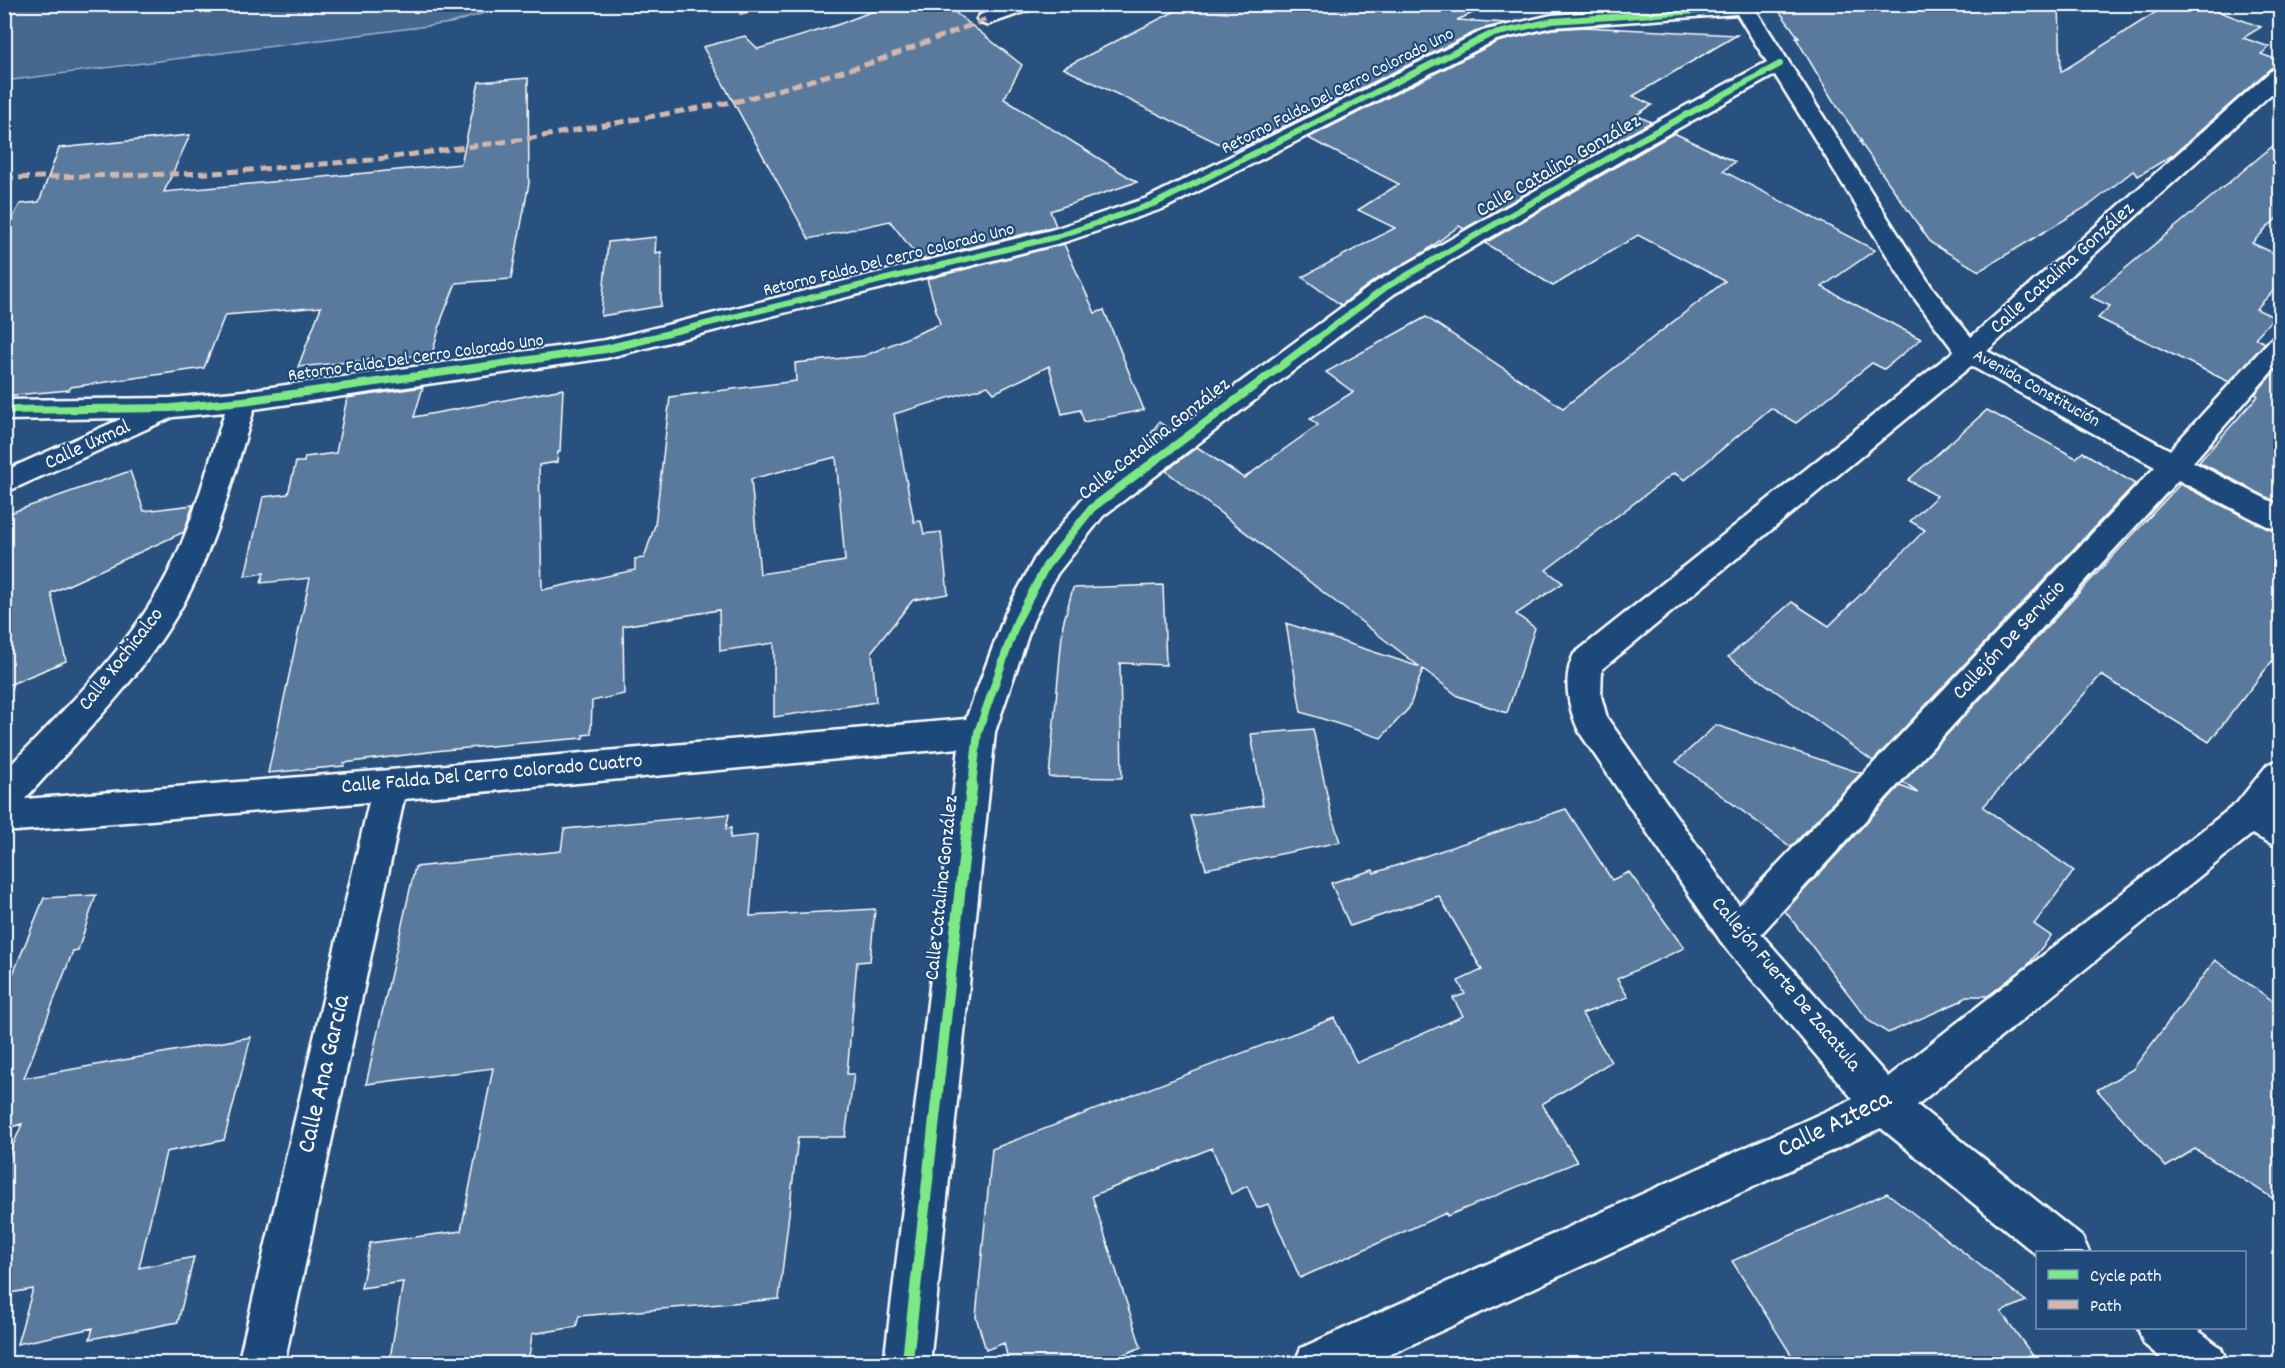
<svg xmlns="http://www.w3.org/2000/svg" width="2285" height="1368" font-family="Dekko,sans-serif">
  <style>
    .green { fill: #446890; stroke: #a2b4c8; stroke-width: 1.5 }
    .building { fill: #5a7a9d; stroke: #fff; stroke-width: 1.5; fill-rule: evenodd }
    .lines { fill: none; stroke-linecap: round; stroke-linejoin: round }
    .minor-casing { stroke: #fff; stroke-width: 5 }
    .minor { fill: #1f4a7a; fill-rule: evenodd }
    .quiet { stroke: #d1b7ad; stroke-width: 5; stroke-dasharray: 10 5; stroke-linecap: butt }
    .cycleway-far2-casing { stroke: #1f4a7a; stroke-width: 9 }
    .cycleway-far1-casing { stroke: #1f4a7a; stroke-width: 12 }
    .cycleway-casing { stroke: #1f4a7a; stroke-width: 15 }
    .cycleway-far2 { stroke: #7ce984; stroke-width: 6 }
    .cycleway-far1 { stroke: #7ce984; stroke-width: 8 }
    .cycleway { stroke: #7ce984; stroke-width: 11 }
    .labels { text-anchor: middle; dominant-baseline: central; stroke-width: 4.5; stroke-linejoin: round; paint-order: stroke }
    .far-street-label { font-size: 18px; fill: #fff; stroke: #1f4a7a }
    .street-label { font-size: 21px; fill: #fff; stroke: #1f4a7a }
    .near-street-label { font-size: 26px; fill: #fff; stroke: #1f4a7a }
  </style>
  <rect width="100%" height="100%" fill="#28517f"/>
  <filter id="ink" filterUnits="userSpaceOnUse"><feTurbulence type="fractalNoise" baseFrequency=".0167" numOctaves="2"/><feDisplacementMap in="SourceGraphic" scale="12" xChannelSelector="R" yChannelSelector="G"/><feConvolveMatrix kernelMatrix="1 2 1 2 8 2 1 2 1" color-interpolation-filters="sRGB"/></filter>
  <g filter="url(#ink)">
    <!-- green -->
    <path class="green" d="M4,5L5,4L511,5L451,23L5,81Z"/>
    <!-- building -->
    <path class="building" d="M891,4H935L945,12L952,10L1022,65L1004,99L1137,182L1050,211L1056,226L920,260L890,221L809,239L703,47L745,36L758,49L837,25Z
      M1189,4H1493L1457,20L1507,23L1481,29L1234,151L1063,68Z
      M1774,4H2059L2061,72L2169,4H2198L2261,27L2243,38L2270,47L2261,54L2280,61V67L2271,68L2173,155L2138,176L2133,171L2091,204L1979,271L1931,243L1860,142H1862L1832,99L1796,38H1799Z
      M1585,27L1737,35L1633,96L1652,105L1636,115L1651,122L1464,229L1459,226L1423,253L1375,280L1341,305L1302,277L1395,228L1358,210L1399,184L1308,138L1497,42L1552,29Z
      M528,78L529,183L511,279L456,283L442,318L432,354L298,367L321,307L225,315L204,368L71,387L69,390L4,396V234L20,204L39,202L59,148L190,135L164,192L461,164L479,82Z
      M1674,133L1735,162L1723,171L1875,250L1822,287L1921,339L1884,369L1872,363L1796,423L1771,408L1685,480L1674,473L1546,570L1563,583L1516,614L1535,628L1507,713L1458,696L1423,669L1409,708L1381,738L1301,712L1286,623L1420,667L1166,471L1197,447L1244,478L1318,425L1310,419L1353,392L1326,372L1426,317L1563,408L1725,281L1638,235L1553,286L1485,243Z
      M2280,140V215L2252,243L2280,256V284L2256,309L2274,317L2255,338L2265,343L2229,382L2098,318L2110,306L2091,297Z
      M656,237L655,253L661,252V306L601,316L608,242Z
      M1064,244L1095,313L1104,310L1144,410L1084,422L1080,410L1062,414L1049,366L994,393L988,386L894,414L914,522L921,521L924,534L941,532L948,594L913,600L872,651L876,702L774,717V643L720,651L719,610L623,626L624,694L592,701L591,734L583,735V738L444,750L344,763V766L268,773L310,578L261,583L264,573L245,576L263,497L288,494L296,462H304L305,457L336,453L347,398L423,387L414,417L563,389L560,452H558L557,462L539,465L542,590L635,570V559L644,558L655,525L670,397L796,381L795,363L864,356L940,324L927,279ZM836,457L845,561L760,574L751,479Z
      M2280,365V504L2199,462L2258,396L2255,394Z
      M1987,410L2076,458L2083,452L2135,484L1873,761L1728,657L1792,602L1829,626L1925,530L1910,521L1937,496L1908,480Z
      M1159,422L1171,430L1142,452L1139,450Z
      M130,471L144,511L193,505L184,532L51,593L66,661L4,687V515Z
      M2180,484L2268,529L2280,532V651L2209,742L2101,675L1983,807L2074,871L2034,924L2051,936L2028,965L1988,996H1966L1961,1001L1888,1033L1869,1021L1785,911L1900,786L1918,793L1903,782Z
      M1163,585L1166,665L1120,663L1122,778L1049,777L1063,624L1073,588Z
      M1716,725L1861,773L1791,847L1676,762Z
      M1313,729L1331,813L1340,842L1206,869L1190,816L1263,805L1251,734Z
      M1566,809L1612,880L1629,872L1684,948L1617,979L1628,997L1582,1014L1611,1062L1542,1104L1577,1162L1447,1216L1446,1213L1300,1278L1268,1204L1257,1208L1247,1186L1231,1194L1212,1148L1092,1196L1141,1347L1102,1364H1009L1004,1343L986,1350L976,1317L992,1149L1334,1018L1357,1063L1463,1016L1453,998L1465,994L1458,981L1482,970L1439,896L1350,926L1331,883L1373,870L1374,873Z
      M729,814L726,829L731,828L730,838L757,835L750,916L875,909L870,961L857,962L847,1074H854L845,1137H798L779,1299L579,1316L576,1327L532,1334L528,1364H389L403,1282L361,1288L370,1243L461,1231L493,1068L366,1084L415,867L561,851L564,829Z
      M96,895L78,950L73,951L24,1078L251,1037L224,1140L166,1152L139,1268L194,1257L178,1322L90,1339L93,1328L17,1344L33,1289L4,1294V1167L22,1124L4,1129V996L44,898Z
      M2215,960L2280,1006V1203L2195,1149L2166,1167L2097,1090L2133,1069Z
      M1887,1193L2026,1301L2001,1312L2039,1364H1797L1732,1261Z"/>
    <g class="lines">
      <!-- minor casing -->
      <g class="minor-casing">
        <path id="minor" d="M1008,4H1038L1035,8L987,25L980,23L977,19L980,15Z
          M1703,4H1752L1931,286L1971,337L2272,70L2280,69V86L1987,351L2170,450L2271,339L2280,336V362L2193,462L2280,506V530L2269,527L2178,480L1761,934L1888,1077L2237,803L2268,764L2280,760V801L2274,810L2280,814V848L2252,834L1917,1105L2082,1237L2089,1252H2038V1256L1881,1128L1369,1364H1294L1301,1348L1853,1099L1724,946L1580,733C1568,709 1562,678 1574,654L1954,351L1909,291L1775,75L1646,146L1394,294L1103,516L1057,574L1033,621L995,732L930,1364H884L959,748L404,799L284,1364H238L369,802L4,832V772C59,714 120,658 160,588C191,534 206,471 225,412L173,417L4,493V471L123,418L4,420V400L171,398L243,391L606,340L1051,230L1147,198L1482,31L1552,15ZM1737,14L1767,62L1630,136L1376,282L1081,500L1035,558L1006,612L966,719L390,770L25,799C83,734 149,671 189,593C219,535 235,471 254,409L606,358L1068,241L1165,208L1496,40L1552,27ZM1971,366L2155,467L1739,905L1607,718L1601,696L1602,669Z
          M2138,1328H2195L2221,1348L2228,1364H2168L2144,1344Z"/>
      </g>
      <!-- minor -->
      <use href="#minor" class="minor"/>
      <!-- quiet -->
      <path class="quiet" d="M2045,4L2071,11L2114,4
        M739,13L768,4
        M4,178L214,173L371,160L532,138L743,100L871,63L987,19"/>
      <!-- cycleway-far2 casing -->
      <g class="cycleway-far2-casing">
        <path id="cycleway-far2" d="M641,340L1059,236L1156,203L1489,35L1552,21L1742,8L1741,4
          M1315,340L1385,288L1638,141L1780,64"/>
      </g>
      <!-- cycleway-far1 casing -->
      <g class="cycleway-far1-casing">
        <path id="cycleway-far1" d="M4,410L171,408L243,401L606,349L647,339
          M972,785L978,732L1017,621L1046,566L1092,508L1317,339"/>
      </g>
      <!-- cycleway casing -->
      <g class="cycleway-casing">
        <path id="cycleway" d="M907,1364L972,784"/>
      </g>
      <!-- cycleway-far2 -->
      <use href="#cycleway-far2" class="cycleway-far2"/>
      <!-- cycleway-far1 -->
      <use href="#cycleway-far1" class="cycleway-far1"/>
      <!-- cycleway -->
      <use href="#cycleway" class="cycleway"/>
    </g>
  </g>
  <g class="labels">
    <!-- far-street labels -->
    <g class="far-street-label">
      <text transform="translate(1338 92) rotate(-27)">Retorno Falda Del Cerro Colorado Uno</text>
      <text transform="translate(889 261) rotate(-14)">Retorno Falda Del Cerro Colorado Uno</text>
      <text transform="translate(416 359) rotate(-8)">Retorno Falda Del Cerro Colorado Uno</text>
      <text transform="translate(2036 389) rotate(29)">Avenida Constitución</text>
    </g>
    <!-- street labels -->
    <g class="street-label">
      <text transform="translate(1559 167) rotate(-30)">Calle Catalina González</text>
      <text transform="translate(2063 269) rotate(-42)">Calle Catalina González</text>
      <text transform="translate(1155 440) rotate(-38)">Calle Catalina González</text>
      <text transform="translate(88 446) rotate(-25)">Calle Uxmal</text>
      <text transform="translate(2010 641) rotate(-47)">Callejón De Servicio</text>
      <text transform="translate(122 660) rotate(-52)">Calle Xochicalco</text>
      <text transform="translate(492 775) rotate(-5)">Calle Falda Del Cerro Colorado Cuatro</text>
      <text transform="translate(943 888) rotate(-84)">Calle Catalina González</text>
      <text transform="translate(1785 985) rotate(50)">Callejón Fuerte De Zacatula</text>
    </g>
    <!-- near-street labels -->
    <g class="near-street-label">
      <text transform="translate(325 1074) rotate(-77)">Calle Ana García</text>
      <text transform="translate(1835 1125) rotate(-26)">Calle Azteca</text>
    </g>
  </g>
  <!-- margin -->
  <rect width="2285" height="1368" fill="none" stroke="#1f4a7a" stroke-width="24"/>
  <rect x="12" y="12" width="2261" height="1344" fill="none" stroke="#fff" stroke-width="2" filter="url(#ink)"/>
  <!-- legend -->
  <rect x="2036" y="1251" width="210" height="78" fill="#1f4a7a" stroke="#7992af" stroke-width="1.5"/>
  <rect x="2048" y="1270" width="30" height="9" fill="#7ce984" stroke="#7992af" stroke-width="1.5"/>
  <text x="2090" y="1281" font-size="18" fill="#ffffff">Cycle path</text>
  <rect x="2048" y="1300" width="30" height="9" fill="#d1b7ad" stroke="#7992af" stroke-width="1.5"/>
  <text x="2090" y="1311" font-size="18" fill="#ffffff">Path</text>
</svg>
